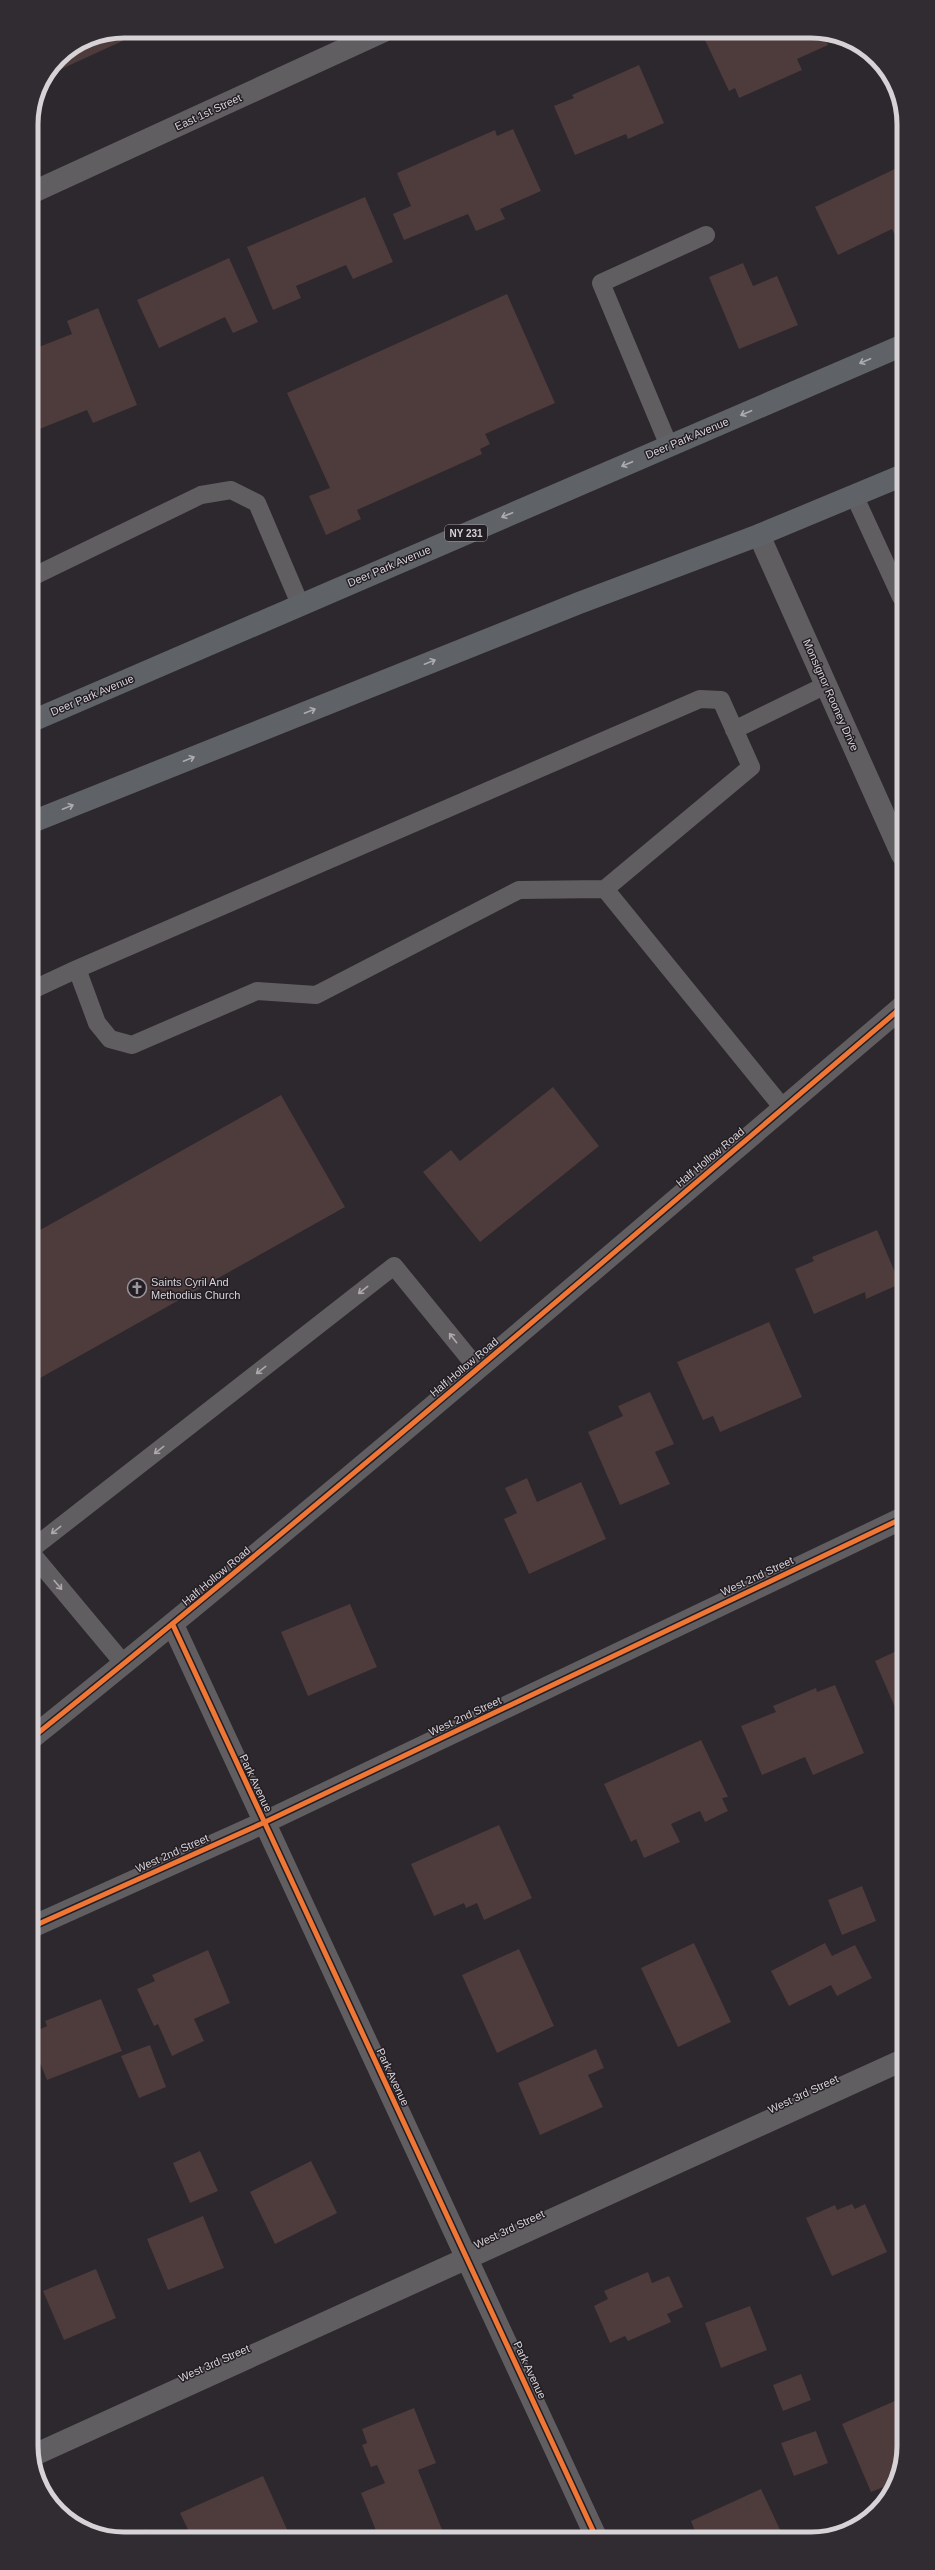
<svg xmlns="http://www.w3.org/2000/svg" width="935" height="2570" font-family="Helvetica,sans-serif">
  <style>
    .building { fill: #4e3b3c }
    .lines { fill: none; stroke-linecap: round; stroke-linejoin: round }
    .service { stroke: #615e61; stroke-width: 18 }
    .minor { stroke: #615e61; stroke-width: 22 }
    .tertiary { stroke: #615e61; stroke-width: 22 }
    .primary { stroke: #5f6368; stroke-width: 22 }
    .cycleway-casing { stroke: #231e24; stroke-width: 8 }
    .cycleway { stroke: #f07635; stroke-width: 5 }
    .oneway { stroke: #acabb0 }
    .oneway2 { stroke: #ada9ad }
    .labels { text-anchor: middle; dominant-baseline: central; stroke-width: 3; stroke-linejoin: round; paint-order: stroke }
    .shield { fill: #231e24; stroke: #a09ca1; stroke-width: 1 }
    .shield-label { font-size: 10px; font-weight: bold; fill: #d6d2d6 }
    .street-label { font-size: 11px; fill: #d6d2d6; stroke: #231e24 }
    .poi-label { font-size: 11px; fill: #d6d2d6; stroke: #231e24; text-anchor: start }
    .rim { fill: none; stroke: #d6d2d6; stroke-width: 5 }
  </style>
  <rect width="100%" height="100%" fill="#2c282d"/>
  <!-- building -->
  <path class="building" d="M126,31L129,38L46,76L58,58L89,38Z
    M710,31H817L823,33L828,45L797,59L802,70L739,98L735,88L729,91L705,40L713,37Z
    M639,65L664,123L628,139L626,134L575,155L554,106L574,98L572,95Z
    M513,129L541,191L500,209L505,219L476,231L468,214L404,240L393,214L411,206L397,173L495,130L497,136Z
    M899,167L901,247L892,229L838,255L815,207Z
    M365,197L393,262L353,279L346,265L296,286L301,298L273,310L247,247Z
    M229,258L258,322L233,333L225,317L159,348L137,300Z
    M743,263L753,286L777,276L798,325L739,349L709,277Z
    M507,294L555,403L485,434L490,444L480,449L482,454L357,510L361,519L326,535L309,496L330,488L287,393Z
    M98,308L137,405L93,423L87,410L32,432L31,350L72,334L67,321Z
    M553,1087L599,1146L480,1242L423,1172L451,1150L460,1161Z
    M281,1095L345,1207L33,1382V1234Z
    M877,1230L900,1284L866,1299L865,1292L814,1314L795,1269L814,1261L812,1257Z
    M769,1322L802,1397L720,1432L713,1416L703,1420L677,1362Z
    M650,1392L674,1444L655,1452L670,1484L620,1505L588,1432L623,1416L618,1406Z
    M527,1478L537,1502L581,1482L606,1539L529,1574L504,1519L517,1513L505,1488Z
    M350,1604L377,1667L308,1696L281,1632Z
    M903,1648V1709L897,1712L875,1661Z
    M835,1685L864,1753L813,1775L805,1757L762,1775L741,1726L776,1712L773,1706L816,1688L817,1692Z
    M701,1740L728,1797L722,1798L728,1811L705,1822L700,1811L671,1824L680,1842L644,1858L636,1839L631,1842L604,1784Z
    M499,1825L532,1898L484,1920L477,1903L466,1908L464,1903L434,1916L411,1864Z
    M862,1886L876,1921L842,1935L828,1900Z
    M694,1943L731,2022L678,2047L641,1968Z
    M825,1943L832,1956L855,1945L872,1978L837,1996L831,1985L789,2006L771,1971Z
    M519,1949L554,2026L497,2053L462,1975Z
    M208,1950L230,2003L194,2019L204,2041L172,2056L158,2024L154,2026L137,1989L155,1981L152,1975Z
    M101,1999L122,2051L47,2080L34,2048V2032L47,2026L45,2021Z
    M150,2045L166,2087L139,2098L121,2056Z
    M596,2049L604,2068L588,2075L603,2107L540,2135L518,2083Z
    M200,2151L218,2191L190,2203L173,2163Z
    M311,2161L337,2213L275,2244L250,2192Z
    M852,2204L855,2209L865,2204L887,2252L832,2276L806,2218L835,2205L837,2210Z
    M203,2216L224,2268L168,2290L147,2239Z
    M96,2269L116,2318L64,2340L43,2291Z
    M648,2272L652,2283L669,2276L683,2307L667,2314L671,2322L628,2341L625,2336L610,2343L594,2306L608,2299L604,2291Z
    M750,2306L767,2350L721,2368L705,2323Z
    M904,2350V2363L900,2351Z
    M801,2374L811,2400L783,2411L773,2385Z
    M904,2397V2446L891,2484L871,2492L842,2424Z
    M414,2408L436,2463L418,2470L445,2537L379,2538L361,2493L385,2483L377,2465L371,2467L362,2445L367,2443L362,2429Z
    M816,2431L828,2463L794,2476L781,2443Z
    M263,2476L289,2534L281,2538H192L180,2513Z
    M761,2489L783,2536H697L691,2521Z
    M147,2529L151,2539H124Z"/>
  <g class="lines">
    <!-- service -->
    <path class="service" d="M669,446L601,283L706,235
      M854,495L901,597
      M32,577L201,495L231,490L257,503L300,604
      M734,730L826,685
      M605,889L783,1108
      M32,990L77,969L700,699L721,700L751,767L605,889L519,890L316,995L257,991L132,1045L110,1039L97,1023L77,969
      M33,1548L394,1266L478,1369
      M33,1555L124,1664"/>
    <!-- minor -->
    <path class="minor" d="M31,193L384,31
      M759,535L902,855
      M173,1625L596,2537
      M34,1926L263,1823L903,1518
      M34,2455L903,2060"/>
    <!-- tertiary -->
    <path class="tertiary" d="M33,1737C328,1500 614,1252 902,1007"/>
    <!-- primary -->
    <path class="primary" d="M32,721L901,346
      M32,822L579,603L759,535L901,476"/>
    <!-- cycleway casing -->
    <g class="cycleway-casing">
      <path id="cycleway" d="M173,1625L596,2537
        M33,1737C328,1500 614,1252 902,1007
        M34,1926L263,1823L903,1518"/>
    </g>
    <!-- cycleway -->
    <use href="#cycleway" class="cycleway"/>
  </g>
  <!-- one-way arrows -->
  <defs><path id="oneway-shaft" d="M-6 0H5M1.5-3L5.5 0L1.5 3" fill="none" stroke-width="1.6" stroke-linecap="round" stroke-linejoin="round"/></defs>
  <g class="oneway">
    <use href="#oneway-shaft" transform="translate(865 361) rotate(157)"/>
    <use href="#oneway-shaft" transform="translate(746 413) rotate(157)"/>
    <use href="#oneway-shaft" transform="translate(627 464) rotate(157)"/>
    <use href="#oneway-shaft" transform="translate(507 515) rotate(157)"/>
    <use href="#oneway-shaft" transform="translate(430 662) rotate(-22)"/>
    <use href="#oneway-shaft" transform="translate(310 711) rotate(-22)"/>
    <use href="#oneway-shaft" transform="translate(189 759) rotate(-22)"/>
    <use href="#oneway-shaft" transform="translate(68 807) rotate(-22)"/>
  </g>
  <g class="oneway2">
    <use href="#oneway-shaft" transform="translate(363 1290) rotate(142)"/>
    <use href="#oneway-shaft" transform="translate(453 1338) rotate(-128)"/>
    <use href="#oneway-shaft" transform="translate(261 1370) rotate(142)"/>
    <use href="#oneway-shaft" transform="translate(159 1450) rotate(142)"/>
    <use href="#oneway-shaft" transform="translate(56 1530) rotate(142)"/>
    <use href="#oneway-shaft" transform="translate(58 1585) rotate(50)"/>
  </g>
  <!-- icons -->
  <defs>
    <g id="church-ring" transform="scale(1)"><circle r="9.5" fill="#231e24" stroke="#9a969b" stroke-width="1.5"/><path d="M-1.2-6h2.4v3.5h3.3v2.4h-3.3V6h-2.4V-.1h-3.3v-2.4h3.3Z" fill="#9a969b"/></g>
  </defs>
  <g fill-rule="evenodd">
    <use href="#church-ring" x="137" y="1288"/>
  </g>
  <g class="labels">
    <!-- shield labels -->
    <rect class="shield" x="445" y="525" width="42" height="16" rx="3"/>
    <g class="shield-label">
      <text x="466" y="533">NY 231</text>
    </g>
    <!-- street labels -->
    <g class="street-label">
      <text transform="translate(208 112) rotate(-25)">East 1st Street</text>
      <text transform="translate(687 438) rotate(-23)">Deer Park Avenue</text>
      <text transform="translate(389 566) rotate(-23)">Deer Park Avenue</text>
      <text transform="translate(92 695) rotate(-23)">Deer Park Avenue</text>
      <text transform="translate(831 695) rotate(66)">Monsignor Rooney Drive</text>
      <text transform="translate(710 1157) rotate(-40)">Half Hollow Road</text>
      <text transform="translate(464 1367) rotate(-40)">Half Hollow Road</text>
      <text transform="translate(216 1576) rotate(-40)">Half Hollow Road</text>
      <text transform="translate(757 1576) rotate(-25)">West 2nd Street</text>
      <text transform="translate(465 1716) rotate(-25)">West 2nd Street</text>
      <text transform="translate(256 1783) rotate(65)">Park Avenue</text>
      <text transform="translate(172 1853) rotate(-24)">West 2nd Street</text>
      <text transform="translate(393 2077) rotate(65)">Park Avenue</text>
      <text transform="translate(803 2094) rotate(-25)">West 3rd Street</text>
      <text transform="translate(509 2229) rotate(-25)">West 3rd Street</text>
      <text transform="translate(214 2363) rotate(-24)">West 3rd Street</text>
      <text transform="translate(530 2370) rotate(65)">Park Avenue</text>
    </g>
    <!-- poi labels -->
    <g class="poi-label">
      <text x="151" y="1282">Saints Cyril And<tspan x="151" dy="13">Methodius Church</tspan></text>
    </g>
  </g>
  <!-- crop -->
  <path d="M0 0H935V2570H0ZM124 38H811A86 86 0 0 1 897 124V2446A86 86 0 0 1 811 2532H124A86 86 0 0 1 38 2446V124A86 86 0 0 1 124 38Z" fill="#312c32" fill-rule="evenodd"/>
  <path class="rim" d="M124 38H811A86 86 0 0 1 897 124V2446A86 86 0 0 1 811 2532H124A86 86 0 0 1 38 2446V124A86 86 0 0 1 124 38Z"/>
</svg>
